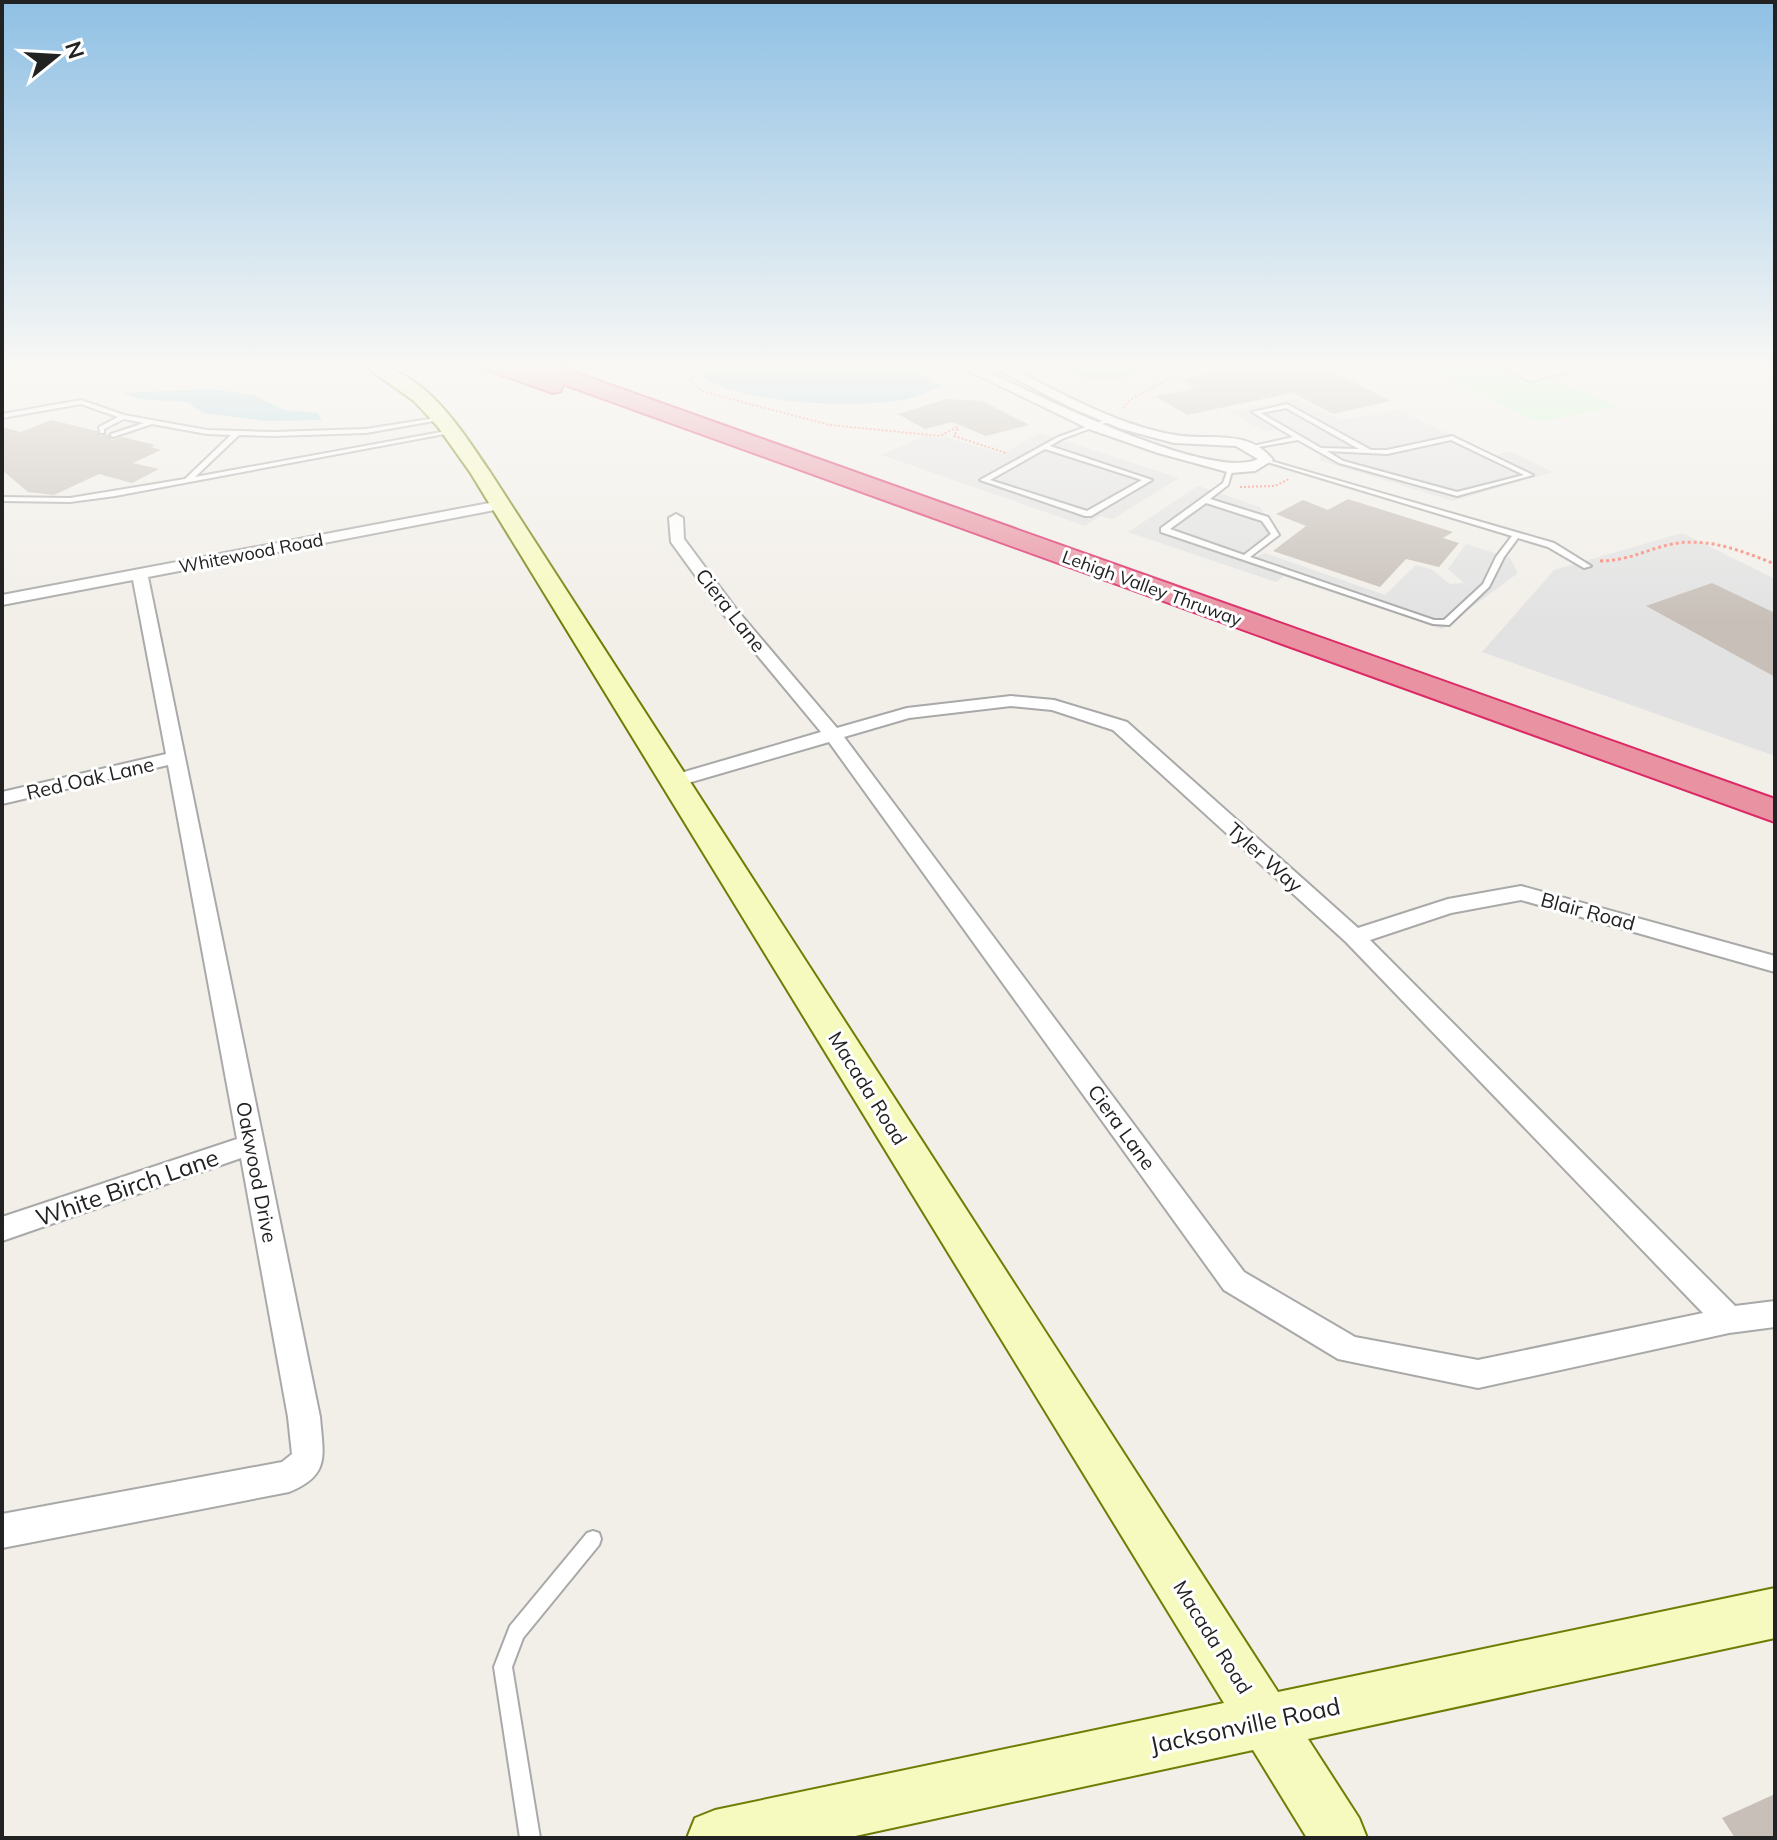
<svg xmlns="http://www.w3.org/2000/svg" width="1777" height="1840" font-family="Mulish,sans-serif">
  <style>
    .park { fill: #c8facc }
    .parking { fill: #e2e2e2 }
    .water { fill: #aad3df }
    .building { fill: #c7bfb8 }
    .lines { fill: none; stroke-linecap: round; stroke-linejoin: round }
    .lane-casing { stroke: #a9a9a9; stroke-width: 4 }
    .street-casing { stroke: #a9a9a9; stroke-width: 4 }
    .secondary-casing { stroke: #707d05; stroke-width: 4 }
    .highway-casing { stroke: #dc2a67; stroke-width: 4 }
    .path-far1 { stroke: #fa8072; stroke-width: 2; stroke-dasharray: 2 2; stroke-linecap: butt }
    .path { stroke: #fa8072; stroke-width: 3; stroke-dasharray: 3 3; stroke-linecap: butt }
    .lane { fill: #fff; fill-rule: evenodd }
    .street { fill: #fff; fill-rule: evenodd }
    .secondary { fill: #f7fabf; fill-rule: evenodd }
    .highway { fill: #e892a2; fill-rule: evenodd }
    .labels { text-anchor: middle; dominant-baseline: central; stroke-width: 6; stroke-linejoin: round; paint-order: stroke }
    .far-street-label { font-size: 18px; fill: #222; stroke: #fff }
    .street-label { font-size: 20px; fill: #222; stroke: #fff }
    .near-street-label { font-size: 24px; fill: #222; stroke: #fff }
  </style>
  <rect width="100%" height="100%" fill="#f2efe9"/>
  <!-- park -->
  <path class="park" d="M1464,364H1490L1532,382L1552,379L1618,406L1539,422L1432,371Z"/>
  <!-- parking -->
  <path class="parking" d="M1296,398L1341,420L1399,410L1494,456L1510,451L1553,472L1453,501L1318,460L1322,455L1277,430L1264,431L1228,412Z
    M1040,433L1179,478L1113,519L1100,516L1085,526L882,455L925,435L939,439L946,437L1002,454Z
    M1198,486L1260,507L1275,531L1247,552L1256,557L1265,553L1385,595L1416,565L1431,569L1450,584L1464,583L1448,569L1466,544L1510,558L1518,573L1442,629L1284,576L1276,582L1128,532Z
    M1682,533L1775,579V632L1647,607L1775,677V756L1482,652L1554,570Z"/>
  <!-- water -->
  <path class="water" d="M732,364H901C921,369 918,367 931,383L944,385C931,390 917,398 903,400C860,408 733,405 701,375Z
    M1041,364H1157C1120,387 1080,381 1041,364Z
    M212,389L253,395L284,410L318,413L322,420L265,421L202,413L187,402L139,399L122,393Z"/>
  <!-- building -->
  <path class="building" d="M1246,364H1317L1391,401L1333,414L1293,393L1187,415L1155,396L1195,389L1182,380Z
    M946,399L982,401L1029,425L986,436L952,422L925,429L898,414Z
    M51,420L97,431L100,436L108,434L112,440L122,437L155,445L151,447L161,450L133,463L159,469L132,483L99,474L54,495L28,492L2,470V427L21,432Z
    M1348,499L1453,532L1443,538L1459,543L1439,567L1406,559L1380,587L1273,551L1306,526L1276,514L1303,500L1328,510Z
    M1712,583L1775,613V677L1646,606Z
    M1775,1794V1838H1735L1722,1818Z"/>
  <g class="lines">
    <!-- lane casing -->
    <g class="lane-casing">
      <path id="lane" d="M81,400L124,415L207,430L273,432L366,429L442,417L445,419L366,433L273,436L239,435L195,477L452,430L455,432L115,496L70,502L2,501V497L70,498L185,479L231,435L207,434L152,424L113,437L111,436V434L144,423L124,419L104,429V433H100L99,427L118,417L81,404L2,418V414Z
        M1287,404L1371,450H1387L1452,436L1533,475L1457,496L1339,463L1298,440L1253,448V446L1293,437L1252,412ZM1286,408L1359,449L1321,448L1261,413ZM1451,440L1524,475L1457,492L1343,461L1327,451L1387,454Z
        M1108,419L1113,420L1062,439L1050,446L1152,480L1091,516H1085L980,480L1058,437ZM1045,449L1142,480L1087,511L990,480Z
        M1264,459L1554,543L1591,566L1584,568L1548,547L1518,538L1504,557L1489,587L1449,625L1433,624L1161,532V528L1223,483L1228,469L1233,468L1228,485L1210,499L1268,517L1279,535L1250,557L1434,620H1444L1483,584L1496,557L1512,536L1264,461ZM1206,503L1262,521L1271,534L1244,555L1170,529Z
        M593,1531L599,1533L601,1539L599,1545L523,1638L512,1667L540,1838H520L494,1667L510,1626L587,1533Z"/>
    </g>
    <!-- street casing -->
    <g class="street-casing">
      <path id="street" d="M955,364H971C1024,388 1209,483 1258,459L1236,446L1174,443L1122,429L1076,410L986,364H1002C1057,390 1114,425 1175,435C1209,441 1249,428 1273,460L1255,471L1231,473L1158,453L1089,429Z
        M1494,364H1511L1531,373L1574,364H1599L1530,381Z
        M500,501L505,502V508L148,577L320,1417C323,1455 331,1475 289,1492L2,1548V1514L282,1462L292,1454L288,1417L241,1158L2,1241V1217L237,1139L168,765L2,804V792L166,754L133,580L2,605V595Z
        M676,514L683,518L684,539L736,609L837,728L907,708L1011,696L1054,700L1127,722L1358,928L1448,899L1521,886L1775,956V972L1521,900L1451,913L1370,940L1735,1306L1775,1301V1327L1729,1333L1478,1388L1338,1359L1224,1290L829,742L681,785H667L664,781L667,777L821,732L724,615L671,542L669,518ZM1011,706L1052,710L1113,730L1346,942L1703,1313L1478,1360L1355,1337L1244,1272L844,737L909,718Z"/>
    </g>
    <!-- secondary casing -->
    <g class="secondary-casing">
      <path id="secondary" d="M362,364C421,364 460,428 490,472L1278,1692L1775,1588V1638L1308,1739L1359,1818L1367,1838H1307L1253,1750L846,1838H687L695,1818L715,1810L1224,1703L470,472L438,427L414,401Z"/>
    </g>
    <!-- highway casing -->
    <g class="highway-casing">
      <path id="highway" d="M482,364H551L1775,799V822L563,384L561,391L553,393L485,369Z"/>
    </g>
    <!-- path-far1 -->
    <path class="path-far1" d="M701,364L690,380L704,392L830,425L940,436L959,426
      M1123,408L1130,400L1195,364
      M958,429L954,436L1006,453
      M1240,487L1275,486L1289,479"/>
    <!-- path -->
    <path class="path" d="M1600,561C1632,560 1644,550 1672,544C1708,537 1742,551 1775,564"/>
    <!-- lane -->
    <use href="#lane" class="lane"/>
    <!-- street -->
    <use href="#street" class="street"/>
    <!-- secondary -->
    <use href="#secondary" class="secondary"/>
    <!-- highway -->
    <use href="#highway" class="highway"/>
  </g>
  <!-- sky -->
  <linearGradient id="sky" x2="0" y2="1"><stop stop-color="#8fc0e4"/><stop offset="0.59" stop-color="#f9f8f5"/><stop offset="1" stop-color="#f9f8f5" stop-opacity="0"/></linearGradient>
  <rect width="1777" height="622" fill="url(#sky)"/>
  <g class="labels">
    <!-- far-street labels -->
    <g class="far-street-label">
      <text transform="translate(251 553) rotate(-11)">Whitewood Road</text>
      <text transform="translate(1152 588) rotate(20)">Lehigh Valley Thruway</text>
    </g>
    <!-- street labels -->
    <g class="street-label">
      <text transform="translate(731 610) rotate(52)">Ciera Lane</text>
      <text transform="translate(90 778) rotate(-13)">Red Oak Lane</text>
      <text transform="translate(1265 857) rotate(42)">Tyler Way</text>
      <text transform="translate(1588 911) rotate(15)">Blair Road</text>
      <text transform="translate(868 1088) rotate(58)">Macada Road</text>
      <text transform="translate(1122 1127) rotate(54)">Ciera Lane</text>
      <text transform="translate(257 1172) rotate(79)">Oakwood Drive</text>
      <text transform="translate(1213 1637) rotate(58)">Macada Road</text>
    </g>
    <!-- near-street labels -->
    <g class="near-street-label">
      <text transform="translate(127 1187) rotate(-19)">White Birch Lane</text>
      <text transform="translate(1245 1725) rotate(-12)">Jacksonville Road</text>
    </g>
  </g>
  <!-- border -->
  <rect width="1777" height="1840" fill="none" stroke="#222222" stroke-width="8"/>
  <!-- north arrow -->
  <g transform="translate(56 56) rotate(72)" stroke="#ffffff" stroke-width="6" paint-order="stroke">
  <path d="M0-6L14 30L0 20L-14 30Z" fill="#222222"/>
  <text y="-12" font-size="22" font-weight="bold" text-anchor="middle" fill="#222222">N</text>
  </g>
</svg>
